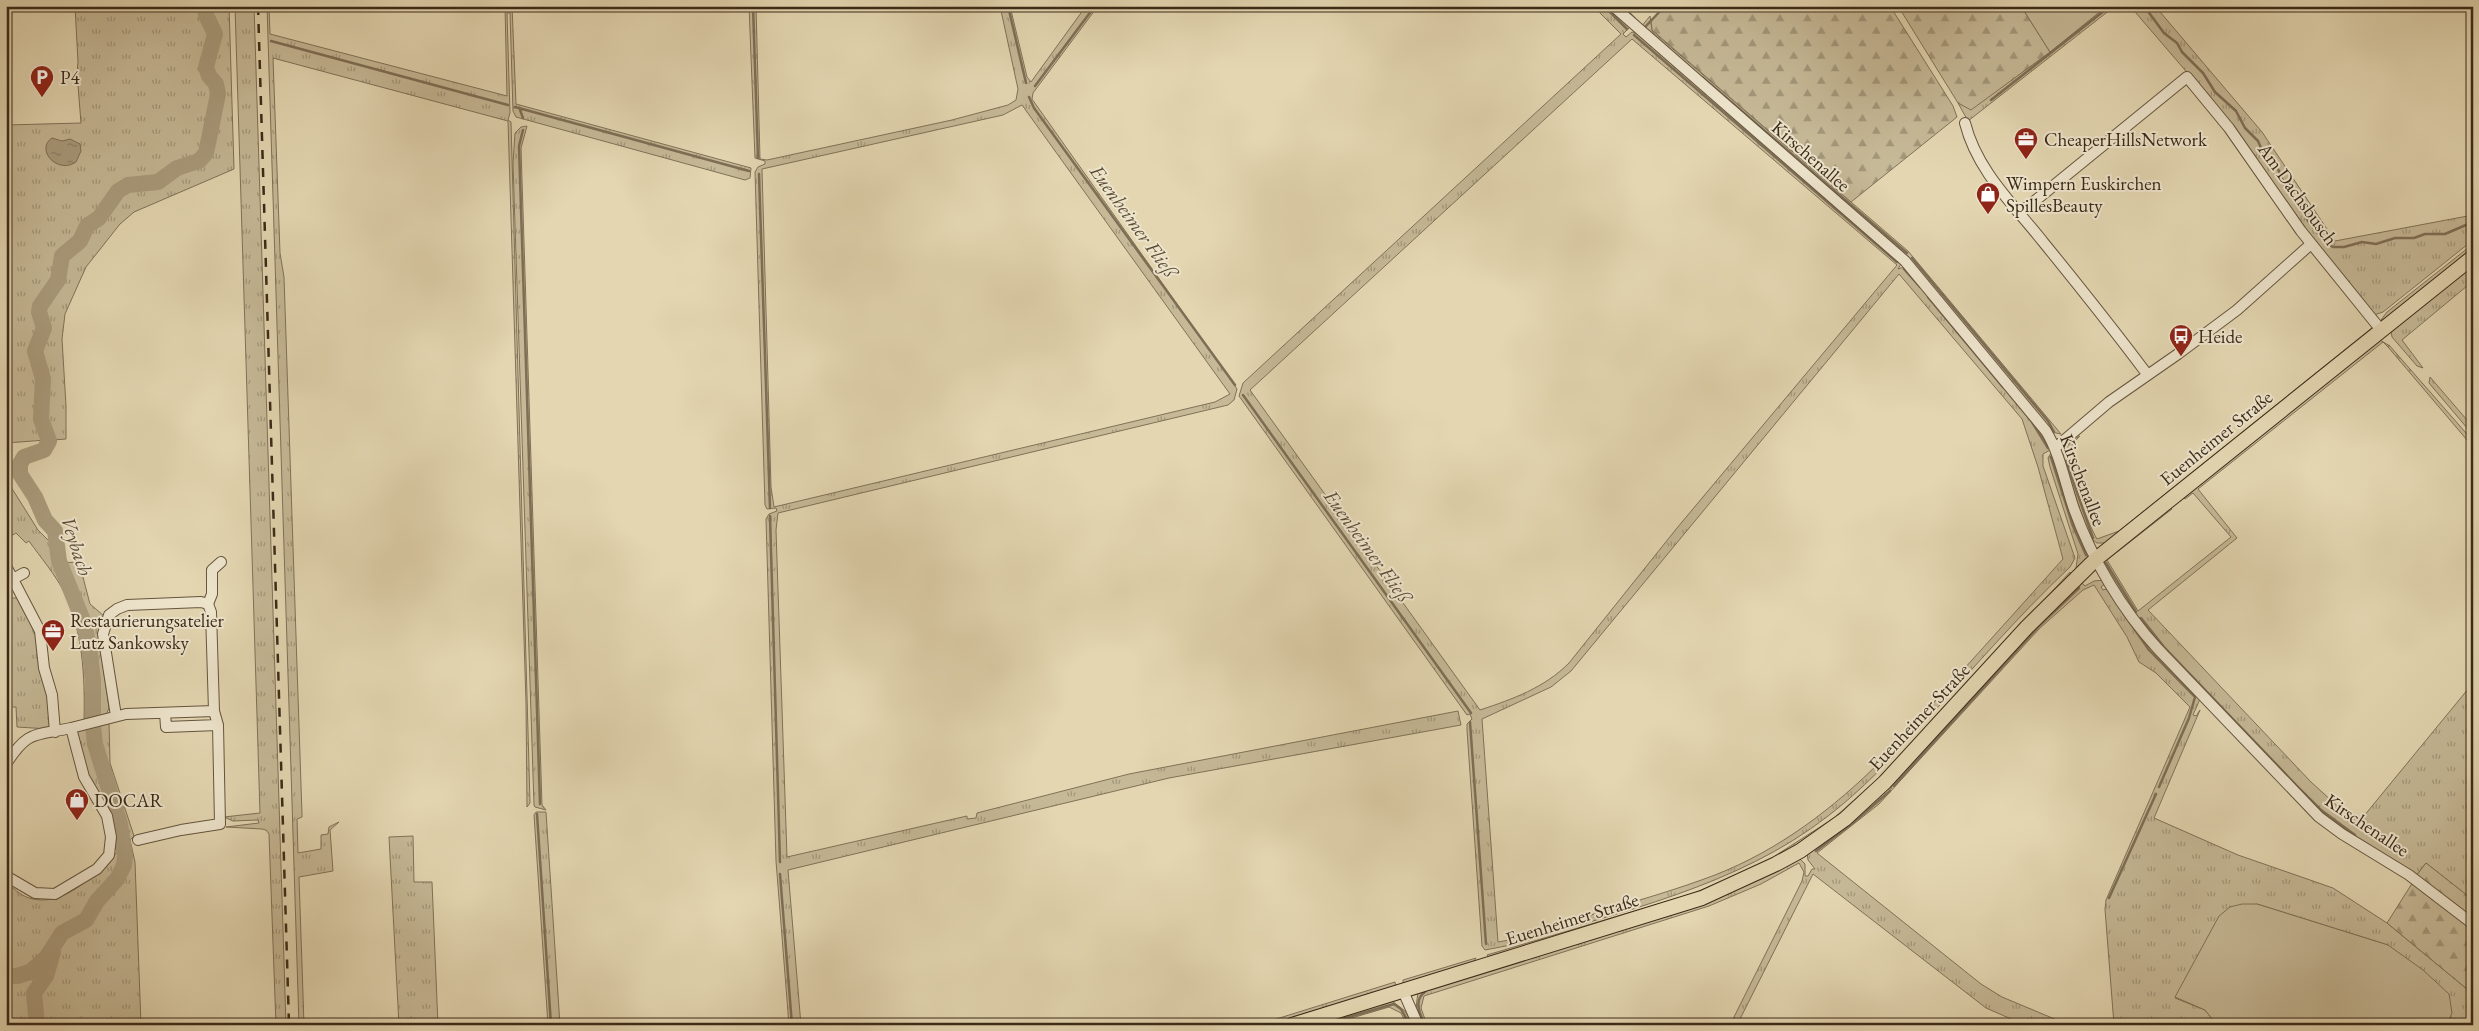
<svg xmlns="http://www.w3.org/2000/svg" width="2479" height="1031" font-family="'EB Garamond',serif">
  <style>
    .grass { fill: url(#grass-tufts); stroke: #807258; fill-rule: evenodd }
    .forest { fill: url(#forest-firs); stroke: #807258 }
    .garden { fill: #c6b997; stroke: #807258 }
    .water { fill: url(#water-ripples); stroke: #7e6e55 }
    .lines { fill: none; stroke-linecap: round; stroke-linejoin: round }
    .stream { stroke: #7e6e55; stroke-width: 2.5 }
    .river { stroke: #aa9c7d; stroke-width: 16 }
    .minor-casing { stroke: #65553e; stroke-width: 12 }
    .major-casing { stroke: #3b2a18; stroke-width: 16 }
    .minor { stroke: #ede4cc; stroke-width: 10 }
    .major { stroke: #e3d6b1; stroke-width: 14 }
    .rail { stroke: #3b2a18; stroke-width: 2.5; stroke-dasharray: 9 9; stroke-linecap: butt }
    .labels { text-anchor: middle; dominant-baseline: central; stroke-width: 4; stroke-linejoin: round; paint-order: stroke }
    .poi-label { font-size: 19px; fill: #3b2a18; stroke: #ede4cc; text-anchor: start }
    .street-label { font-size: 19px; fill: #3b2a18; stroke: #ede4cc }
    .water-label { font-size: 20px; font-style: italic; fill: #5c4c36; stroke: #ede4cc }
  </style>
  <defs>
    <pattern id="grass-tufts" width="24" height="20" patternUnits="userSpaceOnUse" patternTransform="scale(1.25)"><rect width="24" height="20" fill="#c6b997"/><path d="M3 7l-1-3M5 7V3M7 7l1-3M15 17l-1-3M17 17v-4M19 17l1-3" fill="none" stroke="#a2977a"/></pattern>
    <pattern id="forest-firs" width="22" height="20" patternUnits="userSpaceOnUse" patternTransform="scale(1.25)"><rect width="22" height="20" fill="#c6b997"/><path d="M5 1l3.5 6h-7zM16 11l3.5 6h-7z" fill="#a2977a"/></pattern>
    <pattern id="water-ripples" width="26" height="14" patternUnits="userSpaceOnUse" patternTransform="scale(1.25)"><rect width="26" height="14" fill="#aa9c7d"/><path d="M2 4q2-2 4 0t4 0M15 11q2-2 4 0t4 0" fill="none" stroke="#8c7f65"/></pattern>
  </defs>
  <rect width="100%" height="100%" fill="#e3d6b1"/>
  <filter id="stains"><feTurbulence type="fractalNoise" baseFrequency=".004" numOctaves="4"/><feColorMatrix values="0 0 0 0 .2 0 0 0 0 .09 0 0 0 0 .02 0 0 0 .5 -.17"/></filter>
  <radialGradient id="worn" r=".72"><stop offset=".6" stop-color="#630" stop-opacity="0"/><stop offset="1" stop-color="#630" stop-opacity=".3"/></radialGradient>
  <!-- grass -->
  <path class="grass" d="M75,6H203L212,38L204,60V69L214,87L217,98L209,125L205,150L189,162L173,167L159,179L127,183L116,188L100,215L87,223L75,241L58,255C56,263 57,271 53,279C43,299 27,300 42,325L32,353L41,385L37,418L39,426L47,437L46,440L6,443V125L81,123L77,73L78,62Z
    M209,6H229L234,169L134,212L120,224L86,267L65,314L62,339L66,406V439L53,440L44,416L48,394L47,376L38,354L40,341L48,328L44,314L45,303L62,281L67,255L85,236L90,235L89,228C107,215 111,199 128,187C136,182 149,188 158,185C166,183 170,175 176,171C185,165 200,169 208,159C210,156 222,96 221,92C220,83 212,77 210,69L218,37Z
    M235,6H254L286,1025H276L269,834L266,830L262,829L226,827L259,823L258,820L233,821L224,817L260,813Z
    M267,6H269L270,34L507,96L505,6H512L516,104L751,168L750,178L745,180L516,117L513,111L510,13H507L510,113L508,120L511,122L530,803L527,807L526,703L508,121L273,58L280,253L284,277L302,815V817L297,819L298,853L321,849V835L328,834L329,827L339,822L330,830L333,871L299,877L304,1025H299Z
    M749,6H756L760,159L767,160L952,120L1008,105L1016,100L1018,89L1000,6H1010L1027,77L1031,82L1086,6H1098L1033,93L1032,99L1237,389L1234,400L1228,405L778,513L776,530L787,857L967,816V819L976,818L977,813L1129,774L1458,711L1461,725L1169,778L788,870L801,1025H789L776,861L766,519L769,514L777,511L776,508L767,509L765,505L755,172L758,167L765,164V161L755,158ZM1022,105L1230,394L1215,402L774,507L771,487L762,169L1003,115Z
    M1593,6H1608L1630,27L1623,34L1626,37L1632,32L1637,34L1901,264L1898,269L1904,267L2030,415L2052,449L2043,454V466L2075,558L2070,567C2017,617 1969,673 1920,727C1891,759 1862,790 1828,816C1737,887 1619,912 1511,945L1485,950L1482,946L1467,730V724L1472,719L1470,714L1467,715L1239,396L1243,383L1621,34ZM1632,39L1897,265L1677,528L1569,663C1544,688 1513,699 1480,710L1250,390ZM1899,274L2022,419L2038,467L2063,559L1882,760C1834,808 1779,850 1715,875C1678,889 1640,900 1603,911C1569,922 1533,937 1498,942L1482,719L1551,687L1571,671Z
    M2107,6H2115L1968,121L1958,103L1971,109L2050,52Z
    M2130,6H2155L2262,132L2335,241L2473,215V240L2383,312L2374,315L2306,233L2209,98Z
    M1650,16L1652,31L1908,251L2061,434L2051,432L1939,297L1641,27Z
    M527,126L521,148L542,805L546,810L535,807L534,805L513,163L515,133L521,127Z
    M2473,244V250L2385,320H2381L2387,312Z
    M2473,264V281L2402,340L2423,368L2417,366L2392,337L2391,331Z
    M2373,327L2372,331L2107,543H2097L2089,537L2063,458C2065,447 2070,441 2080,436C2075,441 2071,445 2069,453C2066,468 2088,524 2097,539L2119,531Z
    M2380,340L2390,346L2388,347L2383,342L2198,489L2237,538L2148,610L2311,782L2344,812L2359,822L2473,683V900L2426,863L2416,876L2404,866L2322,815L2155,642L2126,601L2104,565V561L2170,508L2172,509L2107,560L2138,611L2231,537L2193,493L2185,499L2183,497L2225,462L2228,463L2233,457Z
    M2430,377L2473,427V435L2429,383Z
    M2051,453L2089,557L2076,568L2078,554L2050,467L2048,458Z
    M6,479L38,530L52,544L53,557L57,563L79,562L90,604L104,616L99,629V637L109,708L106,715L84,720C85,677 83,632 64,592C55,574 41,558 29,541L26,543L16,533L6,539Z
    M2070,572L2071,574L1898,761L1846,811L1780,857L1700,893L1489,957L1487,955L1692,894L1764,863L1834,818L1882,775Z
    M2105,580L2106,583L2101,587L2103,590L2109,588L2200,699L2193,715L2196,716L2200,710L2154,818L2238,855L2333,888L2387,923L2473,994V1011L2464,1025H2447L2449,1021L2388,945L2257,904L2175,998L2205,1010L2217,1025H2114L2105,909L2106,900L2190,707L2156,673L2139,662L2127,637L2094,585L2083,590L2040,628L1879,804L1817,853L1981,984L2002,997L2069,1025H2025L1986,1008L1813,874L1737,1025H1730L1802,881L1804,872L1799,863L1761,884L1709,906L1424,996L1421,1008L1427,1025H1421L1416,1008L1418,992L1712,900L1761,879L1799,858L1805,864V876H1808L1812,869H1815L1808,860L1807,853L1887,789H1891L1892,784L2039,622L2081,582L2085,586L2094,581Z
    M6,598H19C24,607 31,616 35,626C41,643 54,714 49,729L17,727L16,707H6Z
    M109,722L110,763L134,836L130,840L135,862L141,1025H6V882C13,888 20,895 29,898C63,909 97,873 118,851L114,847L87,778L76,733L79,730L90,727C93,767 115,803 122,843L124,842C119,803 97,766 95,726Z
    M536,812H546L560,1025H548L534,815Z
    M413,836L414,882H432L438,1025H399L389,837Z
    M1476,958L1473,963L1403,984V980Z
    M1395,982L1396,988L1275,1025H1257Z
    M1392,1001L1405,1011L1413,1025H1407L1401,1013L1389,1007L1328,1025H1310Z"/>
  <!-- forest -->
  <path class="forest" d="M1666,6H1890L1953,106L1957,117L1851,202L1652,30L1651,20Z
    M1898,6H2021L2050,52L1971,110L1958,103Z
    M2389,345L2473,441V447L2388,347Z
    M2426,863L2473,900V920L2416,876Z
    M2413,882L2473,928V994L2387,923Z"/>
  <!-- garden -->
  <path class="garden" d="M2021,6H2107L2050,52Z
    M2242,904H2257L2388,945L2423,970L2449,994L2452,1013L2447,1025H2217L2205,1010L2175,997L2219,916L2230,907Z"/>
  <!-- water -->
  <path class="water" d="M52,138L62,141L70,139L80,144L81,151L76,162C57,175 35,149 52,138Z"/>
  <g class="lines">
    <!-- stream -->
    <path class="stream" d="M753,6L758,158
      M1008,6L1026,83
      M1604,6L1627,29
      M1622,6L1635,19
      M2144,6L2164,33L2177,43L2182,52L2203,73L2215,92L2236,111L2245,128L2258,141L2265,157L2278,169L2286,188L2298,201L2308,221L2327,244L2333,247H2344L2362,242L2376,244L2395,238H2414L2425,234H2445L2473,222
      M1645,27L1665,6
      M1634,35L1897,262
      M271,41L508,105
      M1702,77L1907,253
      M1035,86L1095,6
      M1029,97L1034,108L1235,385
      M1991,100L2109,7
      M515,107L749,171
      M520,110L523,118
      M523,130L519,146L540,804
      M759,174L770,508
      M1912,258L2048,421L2054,432
      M1904,269L1920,287
      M1928,297L2003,387
      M1243,395L1471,713
      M2032,422L2048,448
      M2051,457L2073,526L2086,555
      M2066,461L2093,538
      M770,516L780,862
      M2106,563L2136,612
      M2124,614L2149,650L2195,697L2189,718L2159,787
      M2141,618L2164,647L2298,787L2321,810L2355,835
      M1470,722L1486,944
      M1894,786L2040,625L2079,588
      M537,814L551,1025
      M1816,851L1854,822L1890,791
      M780,874L792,1025
      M2109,898L2156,794
      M1321,1025L1394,1004L1401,1009L1410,1025
      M1425,1025C1420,1015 1413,1000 1425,992"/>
    <!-- river -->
    <path class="river" d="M6,976H17L30,972L46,958L62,933L86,920L97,901L117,879L124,865L125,856L120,824L95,744L93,726V681L89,645L82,618L59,561L55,531L45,520L35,497L20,474V464L24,457L44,450L49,441L41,419L43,379L35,351L44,328L39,312L40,306L58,280L62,256L80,241L87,226L99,218L118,191L128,185L158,182L177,168L199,161L206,153L218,94L216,84L209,76L206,67L215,34L206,15L205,6
      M37,1025L34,993L46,976L53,952"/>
    <!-- minor casing -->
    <g class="minor-casing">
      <path id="minor" d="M1613,6L1905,261L2046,431C2060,454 2065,483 2074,509C2092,559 2122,610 2158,649L2319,817L2342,834L2409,875L2473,924
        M1965,123C1977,171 2014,205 2044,243C2079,286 2114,330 2147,374
        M2020,213L2187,77L2229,128L2301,231L2381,330
        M2055,448L2109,402L2178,354L2237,310L2311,244
        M6,566L40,631L44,668L52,695L55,732
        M13,579L24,573
        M208,604L212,594V570L221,562
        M165,713L166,727L218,725
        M116,716L103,634L109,615L117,609L127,605L201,602L208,604L211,612L214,711
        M6,764C28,730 34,736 71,728
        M6,876L35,893L55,894L97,869L109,855L111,837L107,816L84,777L71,728L126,714L214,711L218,725L220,824L181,830L138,840
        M1403,991L1418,1025
        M2470,1025L2473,1020"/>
    </g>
    <!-- major casing -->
    <g class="major-casing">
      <path id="major" d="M1292,1025L1702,898L1776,864L1800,851L1845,819L1885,782L2027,627L2096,559L2473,257"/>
    </g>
    <!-- minor -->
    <use href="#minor" class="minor"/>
    <!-- major -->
    <use href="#major" class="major"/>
    <!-- rail -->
    <path class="rail" d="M258,6L289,1025"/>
  </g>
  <!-- icons -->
  <defs>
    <g id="parking-pin" transform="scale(1.25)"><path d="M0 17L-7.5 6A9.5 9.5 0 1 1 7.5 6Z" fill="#8f2418" stroke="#ede4cc"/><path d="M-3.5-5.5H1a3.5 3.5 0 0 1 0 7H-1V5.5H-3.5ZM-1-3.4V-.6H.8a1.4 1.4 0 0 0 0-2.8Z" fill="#fff"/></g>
    <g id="office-pin" transform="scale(1.25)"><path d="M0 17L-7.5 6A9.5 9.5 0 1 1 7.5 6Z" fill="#8f2418" stroke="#ede4cc"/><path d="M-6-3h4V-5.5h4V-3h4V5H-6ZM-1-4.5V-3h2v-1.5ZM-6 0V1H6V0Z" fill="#fff"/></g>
    <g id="shop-pin" transform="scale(1.25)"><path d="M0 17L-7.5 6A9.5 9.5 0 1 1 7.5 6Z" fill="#8f2418" stroke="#ede4cc"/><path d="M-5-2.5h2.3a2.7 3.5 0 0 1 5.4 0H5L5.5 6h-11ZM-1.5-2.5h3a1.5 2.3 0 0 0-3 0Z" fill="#fff"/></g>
    <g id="bus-pin" transform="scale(1.25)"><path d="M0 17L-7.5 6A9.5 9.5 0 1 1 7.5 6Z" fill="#8f2418" stroke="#ede4cc"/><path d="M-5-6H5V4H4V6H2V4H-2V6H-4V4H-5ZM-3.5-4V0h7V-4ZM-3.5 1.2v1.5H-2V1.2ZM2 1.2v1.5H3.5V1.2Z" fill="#fff"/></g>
  </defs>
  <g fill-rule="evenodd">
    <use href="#parking-pin" x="42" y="77"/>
    <use href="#office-pin" x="2026" y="139"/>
    <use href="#shop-pin" x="1988" y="194"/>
    <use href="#bus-pin" x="2181" y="336"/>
    <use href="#office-pin" x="53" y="631"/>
    <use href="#shop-pin" x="77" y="800"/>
  </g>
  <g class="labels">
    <!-- poi labels -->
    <g class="poi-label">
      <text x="60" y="77">P4</text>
      <text x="2044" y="139">CheaperHillsNetwork</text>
      <text x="2006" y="183">Wimpern Euskirchen<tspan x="2006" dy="22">SpillesBeauty</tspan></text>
      <text x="2198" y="336">Heide</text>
      <text x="70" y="620">Restaurierungsatelier<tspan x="70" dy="22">Lutz Sankowsky</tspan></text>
      <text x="94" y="800">DOCAR</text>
    </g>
    <!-- street labels -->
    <g class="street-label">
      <text transform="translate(1811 156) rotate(41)">Kirschenallee</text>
      <text transform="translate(2298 194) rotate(54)">Am Dachsbusch</text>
      <text transform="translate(2216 438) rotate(-39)">Euenheimer Straße</text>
      <text transform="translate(2083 480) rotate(69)">Kirschenallee</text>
      <text transform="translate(1919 717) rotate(-47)">Euenheimer Straße</text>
      <text transform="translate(2367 825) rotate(34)">Kirschenallee</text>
      <text transform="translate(1572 919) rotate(-17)">Euenheimer Straße</text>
    </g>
    <!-- water labels -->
    <g class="water-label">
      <text transform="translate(1134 221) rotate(54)">Euenheimer Fließ</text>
      <text transform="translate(77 546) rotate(72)">Veybach</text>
      <text transform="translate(1368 546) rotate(54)">Euenheimer Fließ</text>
    </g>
  </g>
  <!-- margin -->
  <rect width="2479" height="1031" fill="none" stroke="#e3d6b1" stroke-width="25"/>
  <rect x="8" y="8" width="2464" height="1016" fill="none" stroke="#3b2a18" stroke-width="2.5"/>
  <rect x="12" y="12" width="2454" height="1006" fill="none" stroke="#3b2a18"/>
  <rect width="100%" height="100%" filter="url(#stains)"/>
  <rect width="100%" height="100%" fill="url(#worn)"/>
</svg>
